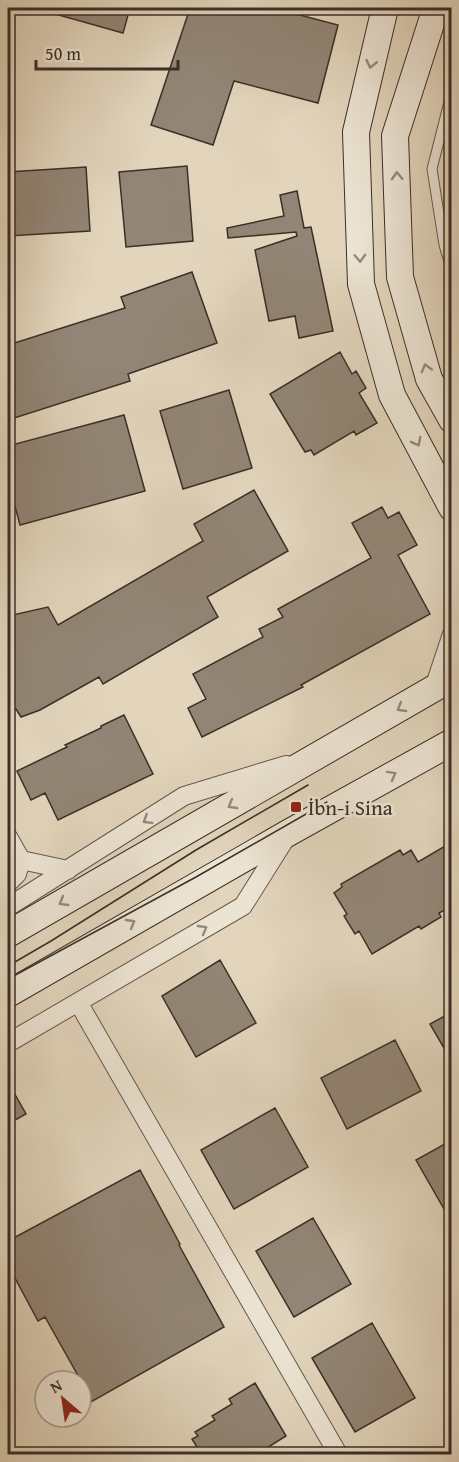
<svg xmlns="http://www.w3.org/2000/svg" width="459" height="1462" font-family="'Gentium Book Plus',serif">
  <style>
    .building { fill: #928575; stroke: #3b2f28; stroke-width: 1.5 }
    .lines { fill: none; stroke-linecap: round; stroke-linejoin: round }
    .lane-casing { stroke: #65584d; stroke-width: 11 }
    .street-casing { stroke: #65584d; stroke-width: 20 }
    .secondary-casing { stroke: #3b2f28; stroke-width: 28 }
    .lane { stroke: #ece4d3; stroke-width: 9 }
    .street { stroke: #ece4d3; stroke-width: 18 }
    .secondary { stroke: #ece4d3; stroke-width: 26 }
    .tram { stroke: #3b2f28; stroke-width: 1.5 }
    .oneway { stroke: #948a7e }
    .poi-dot { fill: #8f2418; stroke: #ece4d3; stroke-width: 2 }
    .labels { text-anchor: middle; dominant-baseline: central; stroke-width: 5; stroke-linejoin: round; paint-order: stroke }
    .poi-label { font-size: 21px; fill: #3b2f28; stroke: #ece4d3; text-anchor: start }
  </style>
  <rect width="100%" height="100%" fill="#e2d5bc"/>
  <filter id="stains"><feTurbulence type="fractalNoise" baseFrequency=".00333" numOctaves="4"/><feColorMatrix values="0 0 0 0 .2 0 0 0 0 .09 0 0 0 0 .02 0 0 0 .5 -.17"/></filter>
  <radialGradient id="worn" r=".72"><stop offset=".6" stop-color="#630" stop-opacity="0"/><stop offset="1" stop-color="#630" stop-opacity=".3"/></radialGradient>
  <!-- building -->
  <path class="building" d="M49,8H130L123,33L48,12Z
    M190,8H273L338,25L318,103L234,81L213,145L151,125Z
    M187,166L193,241L126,247L119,172Z
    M86,167L90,231L8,236V172Z
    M297,191L304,228L311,227L333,331L299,338L295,316L269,321L255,250L297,236L296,232L228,238L227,228L284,216L280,195Z
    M192,272L217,343L128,374L130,381L8,420V345L125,308L121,297Z
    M340,352L352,374L356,371L366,388L359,393L377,423L356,435L354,431L314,455L311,450L305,452L270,394Z
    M229,390L252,468L183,489L160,411Z
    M124,415L145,491L20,525L8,480V446Z
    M254,490L288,551L207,597L218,617L103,684L99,677L40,710L21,717L16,709L8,714V616L48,607L58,625L203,541L194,524Z
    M382,507L388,518L399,512L417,545L398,555L430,614L301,685L303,687L202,737L188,708L206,699L193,674L263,637L259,629L283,617L278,609L371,558L352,523Z
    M124,715L153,774L58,820L45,793L31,800L17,771L67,747L65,745L101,728V726Z
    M452,842V906L439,913L441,917L421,929L419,926L372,954L359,931L355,934L344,916L347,914L334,893L342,887L341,884L400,850L403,855L411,850L418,862Z
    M220,960L256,1023L196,1057L162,996Z
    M452,1012V1062L430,1024Z
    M395,1040L421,1091L347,1129L321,1078Z
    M8,1082L26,1114L8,1124Z
    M275,1108L308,1167L234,1209L201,1150Z
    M452,1140V1223L416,1160Z
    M140,1170L180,1244L179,1245L224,1327L89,1403L81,1388V1381L45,1317L38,1321L8,1265V1241Z
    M313,1218L351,1284L294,1317L256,1251Z
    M372,1323L415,1398L355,1432L312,1358Z
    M255,1383L286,1436L265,1449L268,1455H202L192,1439L198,1436L195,1432L215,1420L212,1416L232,1404L229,1399Z"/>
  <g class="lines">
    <!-- lane casing -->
    <g class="lane-casing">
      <path id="lane" d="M452,90L432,169L444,245L452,271"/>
    </g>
    <!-- street casing -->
    <g class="street-casing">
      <path id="street" d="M434,688L452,634
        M8,837L21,860L68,870
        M8,883L17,874L21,860
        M8,907L184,796L286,765
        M78,1002L338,1454
        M8,1043L243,906L287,836"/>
    </g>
    <!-- secondary casing -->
    <g class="secondary-casing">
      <path id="secondary" d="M385,8L356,132L361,284L392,395L452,508
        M436,8L395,136L400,277L429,379L452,420
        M8,934L452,678
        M8,994L290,832L452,742"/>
    </g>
    <!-- lane -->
    <use href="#lane" class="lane"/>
    <!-- street -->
    <use href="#street" class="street"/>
    <!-- secondary -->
    <use href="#secondary" class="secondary"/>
    <!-- tram -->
    <path class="tram" d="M8,966L51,941L196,850L308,785
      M8,979L196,877L327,802"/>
  </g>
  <!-- one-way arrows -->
  <defs><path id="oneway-chevron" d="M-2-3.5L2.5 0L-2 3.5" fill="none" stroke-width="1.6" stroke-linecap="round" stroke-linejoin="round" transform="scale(1.5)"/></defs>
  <g class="oneway">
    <use href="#oneway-chevron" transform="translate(371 64) rotate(103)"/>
    <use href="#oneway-chevron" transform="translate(397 176) rotate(-92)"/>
    <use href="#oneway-chevron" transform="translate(360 258) rotate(88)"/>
    <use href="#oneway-chevron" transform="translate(426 368) rotate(-106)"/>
    <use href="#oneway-chevron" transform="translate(417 442) rotate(62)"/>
    <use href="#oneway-chevron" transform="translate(401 708) rotate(150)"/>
    <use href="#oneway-chevron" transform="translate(392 775) rotate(-29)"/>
    <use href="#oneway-chevron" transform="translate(232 805) rotate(150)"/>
    <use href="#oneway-chevron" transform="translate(147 820) rotate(148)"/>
    <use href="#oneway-chevron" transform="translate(63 902) rotate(150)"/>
    <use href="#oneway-chevron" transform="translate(131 923) rotate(-30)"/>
    <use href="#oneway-chevron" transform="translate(203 929) rotate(-30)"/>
  </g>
  <!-- markers -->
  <rect class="poi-dot" x="290" y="801" width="12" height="12" rx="3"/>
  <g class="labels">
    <!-- poi labels -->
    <g class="poi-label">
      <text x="308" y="807">İbn-i Sina</text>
    </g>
  </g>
  <!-- margin -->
  <rect width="459" height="1462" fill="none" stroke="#e2d5bc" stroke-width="30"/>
  <rect x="9" y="9" width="441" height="1444" fill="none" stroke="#3b2f28" stroke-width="3"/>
  <rect x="15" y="15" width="429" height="1432" fill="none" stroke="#3b2f28" stroke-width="1.5"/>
  <!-- north arrow -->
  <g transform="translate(63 1399) rotate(331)"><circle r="28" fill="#ece4d3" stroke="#a59c8f" stroke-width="1.5"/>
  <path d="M0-4.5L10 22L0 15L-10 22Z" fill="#8f2418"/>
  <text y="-9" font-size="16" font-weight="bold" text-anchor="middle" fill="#3b2f28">N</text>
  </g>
  <!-- scale -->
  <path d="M36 60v9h142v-9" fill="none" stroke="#3b2f28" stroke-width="3"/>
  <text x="45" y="60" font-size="18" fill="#3b2f28" stroke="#ece4d3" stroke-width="4.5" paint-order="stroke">50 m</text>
  <rect width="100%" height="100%" filter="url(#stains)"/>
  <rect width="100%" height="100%" fill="url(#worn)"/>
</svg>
